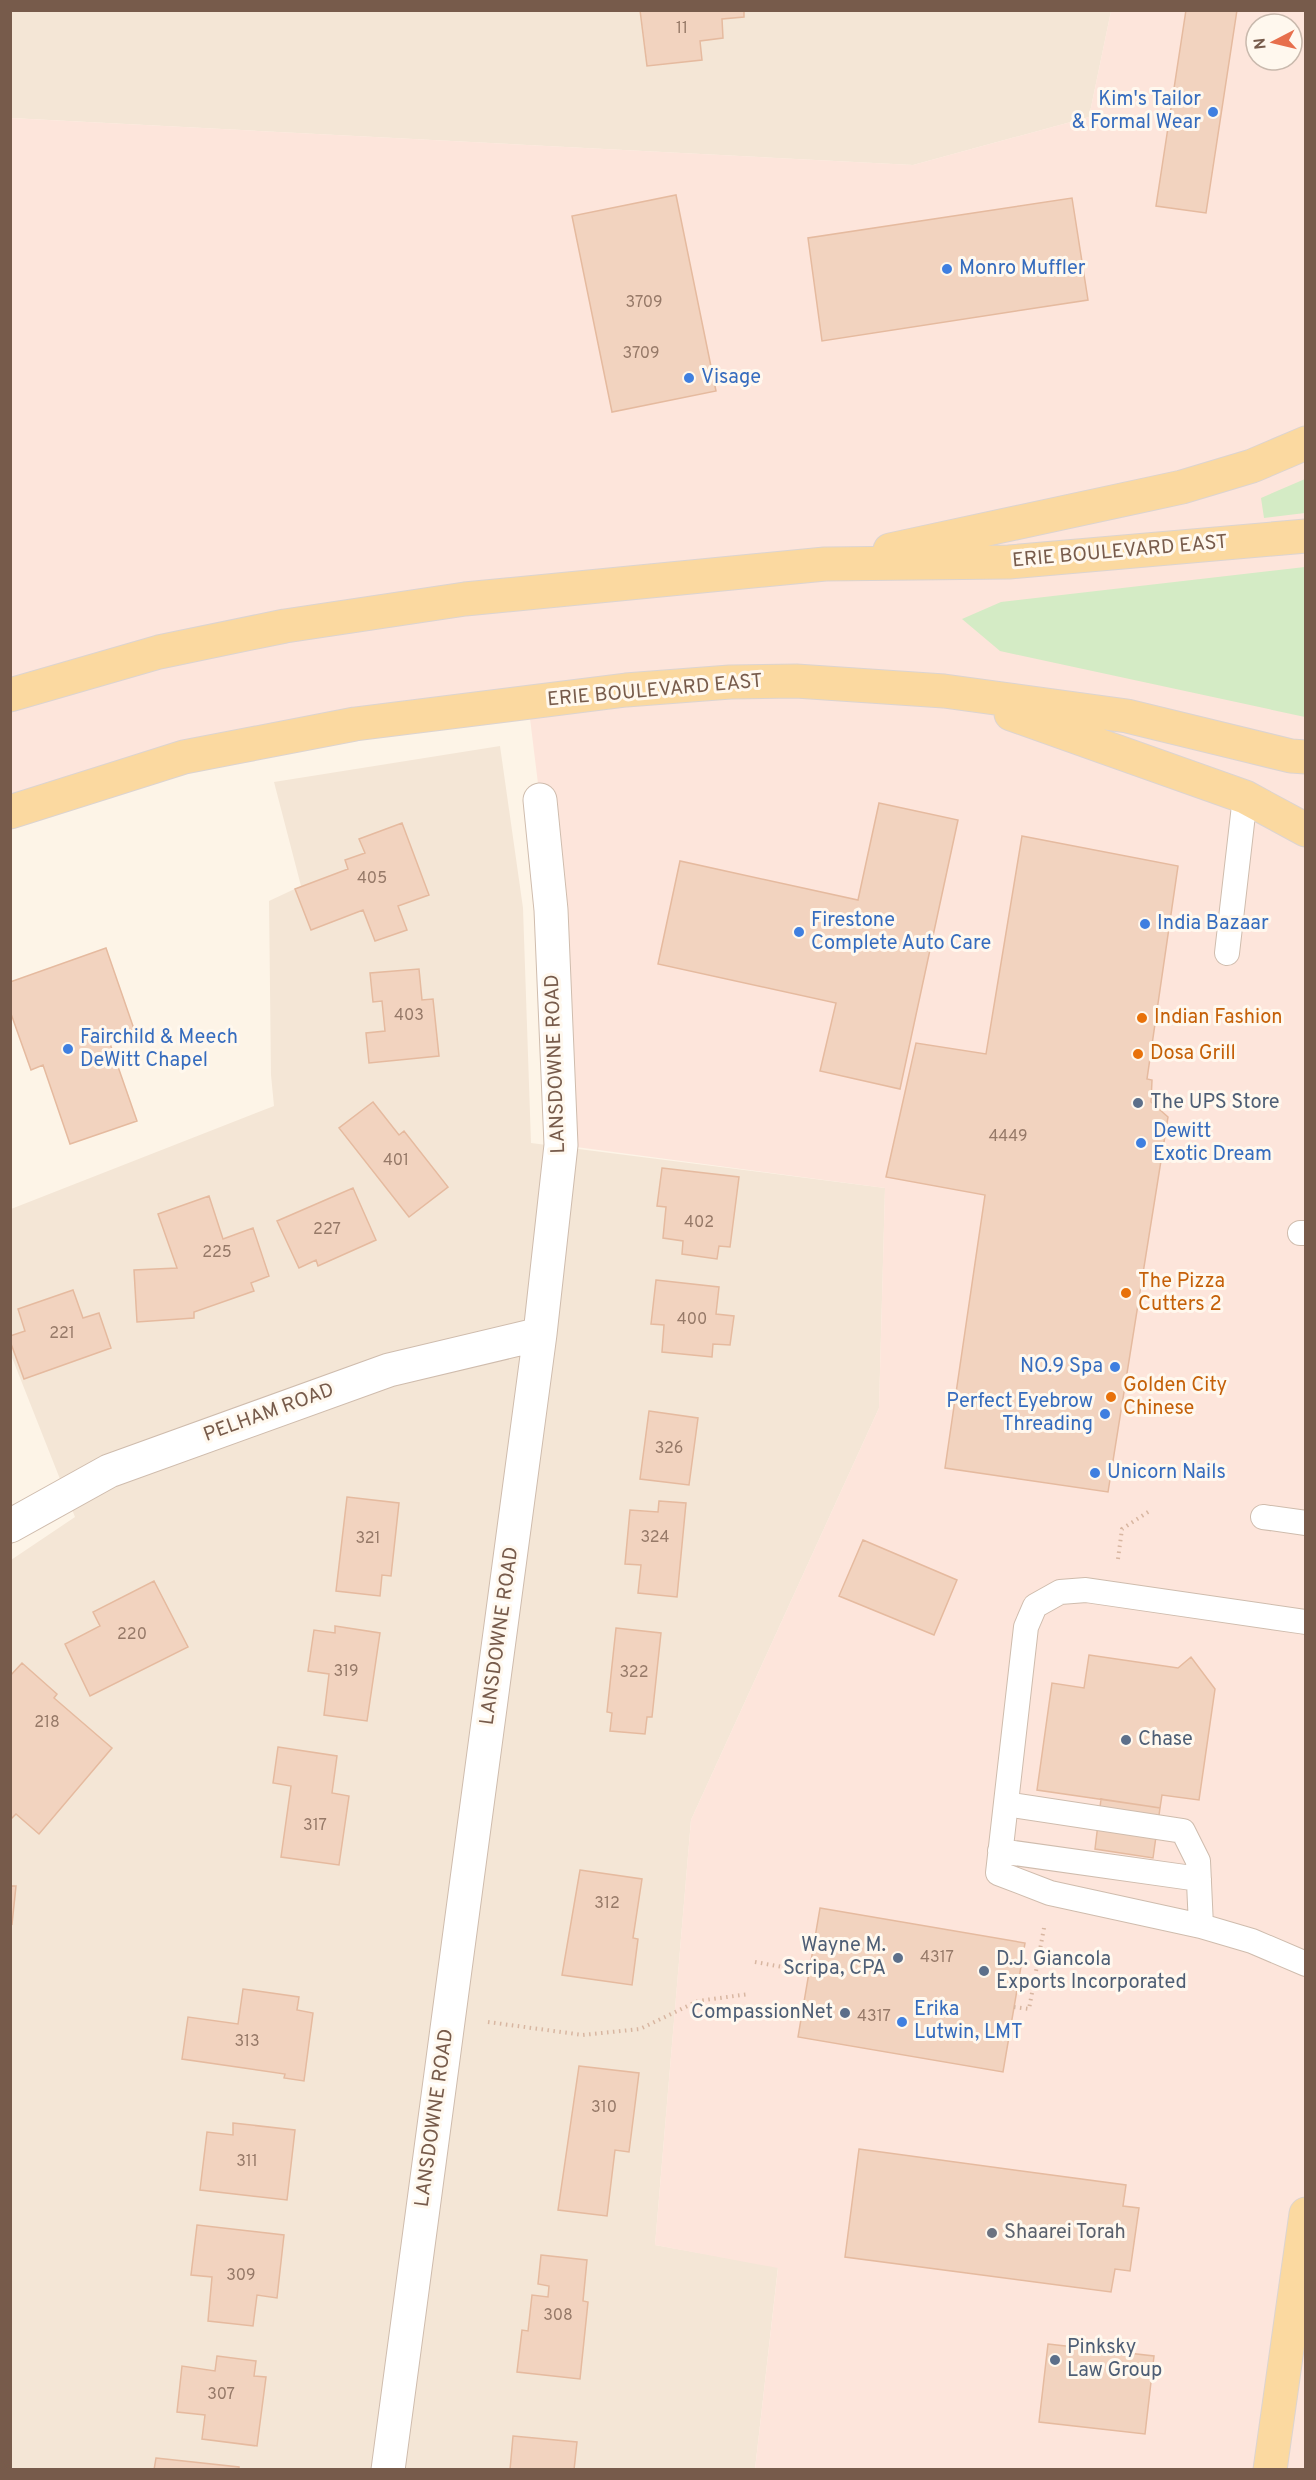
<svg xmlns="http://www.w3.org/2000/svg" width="1316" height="2480" font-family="Overpass,sans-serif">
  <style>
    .residential { fill: #f4e6d6 }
    .commercial { fill: #fde5db; fill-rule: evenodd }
    .green { fill: #d4ebc5 }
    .building { fill: #f2d3bf; stroke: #e5ba9f; stroke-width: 1.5 }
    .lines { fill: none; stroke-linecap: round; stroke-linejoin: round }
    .lane-casing { stroke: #cfbcad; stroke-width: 26 }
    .street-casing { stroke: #cfbcad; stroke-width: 35 }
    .primary-casing { stroke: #dcd4d0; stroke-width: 35 }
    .path { stroke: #d8b6a1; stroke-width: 4; stroke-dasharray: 1.5 4.5; stroke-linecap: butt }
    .lane { stroke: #fff; stroke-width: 24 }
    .street { stroke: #fff; stroke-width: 33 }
    .primary { stroke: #fbd9a0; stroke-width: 33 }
    .shop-dot { fill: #3f7fe0; stroke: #fff8ee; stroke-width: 2 }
    .food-dot { fill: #e8710a; stroke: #fff8ee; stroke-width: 2 }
    .service-dot { fill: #5c6f8a; stroke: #fff8ee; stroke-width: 2 }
    .worship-dot { fill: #6b7280; stroke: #fff8ee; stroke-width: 2 }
    .labels { text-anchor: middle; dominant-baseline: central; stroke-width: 6; stroke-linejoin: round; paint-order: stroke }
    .number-label { font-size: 16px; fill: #967968 }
    .shop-label { font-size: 20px; fill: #366cbe; stroke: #fff8ee; text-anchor: start }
    .street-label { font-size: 20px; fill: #775b4b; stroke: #fff8ee }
    .food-label { font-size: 20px; fill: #c56008; stroke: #fff8ee; text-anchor: start }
    .service-label { font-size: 20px; fill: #4e5e75; stroke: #fff8ee; text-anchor: start }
    .worship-label { font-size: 20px; fill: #5b616d; stroke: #fff8ee; text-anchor: start }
  </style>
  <rect width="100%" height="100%" fill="#fdf4e7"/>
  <!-- residential -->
  <path class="residential" d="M10,11H1111L1089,117L913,165L11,118Z
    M500,746L523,908L531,1143L885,1188L879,1408L691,1820L655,2245L778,2267L755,2469H11V1560L75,1517L11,1355V1209L274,1106L271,1075L269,901L301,886L274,782Z"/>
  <!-- commercial -->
  <path class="commercial" d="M1111,11H1305V2469H755L778,2268L655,2245L691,1820L879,1408L885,1188L561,1145L540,800L528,702L355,724L11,812L10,118L913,165L1089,117ZM1256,24H1292V60H1256Z"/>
  <!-- green -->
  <path class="green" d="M1305,479V513L1264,518L1261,498Z
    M1305,567V717L1000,651L962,619L1001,602Z"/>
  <!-- building -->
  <path class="building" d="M640,10H744V17L722,19L723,38L700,41L702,60L647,66Z
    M1186,10H1237L1206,213L1156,206Z
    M676,195L716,391L612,412L572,216Z
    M1072,198L1088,300L822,341L808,238Z
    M879,803L958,820L900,1089L820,1071L836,1003L658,964L680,861L858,900Z
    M402,823L429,895L398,906L407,930L375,941L363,910L311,930L295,889L348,869L345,860L365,853L359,839Z
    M1022,836L1178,866L1147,1079L1152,1080L1151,1102L1168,1117L1108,1492L945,1468L985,1195L886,1177L916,1043L986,1054Z
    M106,948L134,1029L108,1038L137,1121L70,1144L43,1065L31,1070L10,1011V982Z
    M419,969L422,1000L433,999L439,1056L369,1063L366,1033L385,1031L382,1001L373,1002L370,973Z
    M373,1102L399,1135L404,1131L448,1187L409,1217L339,1128Z
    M662,1168L739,1177L730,1247L719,1246L717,1259L682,1254L683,1241L663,1238L666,1207L657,1206Z
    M353,1188L376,1240L318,1266L316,1260L299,1268L277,1221Z
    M209,1196L223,1239L253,1228L269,1276L251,1283L254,1291L194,1312V1318L137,1322L134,1270L177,1268L158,1214Z
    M656,1280L719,1287L716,1314L734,1316L730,1345L713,1344L712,1357L662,1352L664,1325L651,1324Z
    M73,1290L83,1318L99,1313L111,1348L24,1379L10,1341V1336L25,1331L18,1309Z
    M649,1411L698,1418L689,1485L640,1479Z
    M347,1497L399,1503L391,1576L382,1575L380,1596L336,1591Z
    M659,1501L686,1503L677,1597L638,1593L641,1565L625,1564L630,1510L658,1512Z
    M863,1540L957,1580L934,1635L839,1596Z
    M154,1581L188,1647L90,1696L65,1644L100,1626L93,1612Z
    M335,1626L380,1633L367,1721L324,1715L329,1674L308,1671L314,1630L335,1633Z
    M616,1628L661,1633L652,1717H647L645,1734L610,1731L612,1713L607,1712Z
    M1089,1655L1178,1668L1191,1657L1215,1689L1199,1800L1162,1795L1160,1808L1037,1790L1052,1683L1084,1688Z
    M22,1663L57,1694L54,1698L112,1748L39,1834L16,1814L10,1820V1676Z
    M278,1747L337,1756L332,1793L349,1796L339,1865L281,1857L291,1786L273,1783Z
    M1101,1799L1160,1808L1153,1858L1095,1849Z
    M580,1870L642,1879L633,1938L638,1939L632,1985L562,1975Z
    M10,1886H16L12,1924L10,1923Z
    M820,1908L1025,1943L1003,2072L798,2037Z
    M243,1989L299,1997L297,2010L313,2013L304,2081L284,2078L285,2074L182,2059L188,2017L238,2024Z
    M579,2066L639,2073L629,2152L615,2150L607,2216L558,2210Z
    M233,2123L295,2130L287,2200L200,2190L207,2132L233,2135Z
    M859,2149L1126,2185L1123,2206L1139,2208L1130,2271L1115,2269L1111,2292L845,2257Z
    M197,2225L284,2235L277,2298L257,2295L253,2326L208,2321L212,2277L191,2275Z
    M541,2255L587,2260L583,2301L588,2302L580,2379L517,2372L522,2330L528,2331L532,2295L548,2297L549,2286L538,2284Z
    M1048,2344L1154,2356L1145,2434L1039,2422Z
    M217,2356L256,2361L254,2376L266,2377L257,2446L202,2439L205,2415L177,2412L182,2366L215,2371Z
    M513,2436L577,2442L574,2470H510Z
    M156,2458L239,2467V2470H154Z"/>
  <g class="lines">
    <!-- lane casing -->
    <g class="lane-casing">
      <path id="lane" d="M1227,953L1245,797
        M1300,1233H1306
        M1263,1517L1306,1523
        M1306,1622L1086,1590L1060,1592L1035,1606L1026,1627L998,1873L1050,1893L1201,1926L1252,1941L1306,1964
        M1006,1804L1183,1831L1198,1861L1201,1926
        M1000,1851L1199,1879"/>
    </g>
    <!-- street casing -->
    <g class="street-casing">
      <path id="street" d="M10,1526L109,1471L389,1370L540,1334
        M388,2470L540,1334L561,1145L551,910L540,800"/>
    </g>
    <!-- primary casing -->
    <g class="primary-casing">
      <path id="primary" d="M890,550L1182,487L1252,466L1306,443
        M10,695L159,652L285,626L465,599L825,564L1009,562L1306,536
        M1011,714L1245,797L1306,830
        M10,812L184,757L355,724L626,690L730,682L796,681L944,691L1127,716L1291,756L1306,757
        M1270,2470L1306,2214"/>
    </g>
    <!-- path -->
    <path class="path" d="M1118,1559L1122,1529L1151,1510
      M755,1962L810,1972
      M1014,2007L1029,2009L1044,1928
      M488,2022L583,2035L640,2029L698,2001L749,1994"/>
    <!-- lane -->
    <use href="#lane" class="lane"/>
    <!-- street -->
    <use href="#street" class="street"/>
    <!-- primary -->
    <use href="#primary" class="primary"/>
  </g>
  <!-- markers -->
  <g class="shop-dot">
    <circle cx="1213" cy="112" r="6"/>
    <circle cx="947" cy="269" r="6"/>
    <circle cx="689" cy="378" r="6"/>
    <circle cx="1145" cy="924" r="6"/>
    <circle cx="799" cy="932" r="6"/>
    <circle cx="68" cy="1049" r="6"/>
    <circle cx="1141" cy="1143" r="6"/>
    <circle cx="1115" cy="1367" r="6"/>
    <circle cx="1105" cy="1414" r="6"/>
    <circle cx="1095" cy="1473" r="6"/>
    <circle cx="902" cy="2022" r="6"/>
  </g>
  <g class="food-dot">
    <circle cx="1142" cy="1018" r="6"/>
    <circle cx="1138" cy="1054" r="6"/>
    <circle cx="1126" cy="1293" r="6"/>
    <circle cx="1111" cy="1397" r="6"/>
  </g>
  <g class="service-dot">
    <circle cx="1138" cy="1103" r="6"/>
    <circle cx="1126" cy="1740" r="6"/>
    <circle cx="898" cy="1958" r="6"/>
    <circle cx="984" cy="1971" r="6"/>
    <circle cx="845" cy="2013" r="6"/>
    <circle cx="1055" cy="2360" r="6"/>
  </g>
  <circle class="worship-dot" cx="992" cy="2233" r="6"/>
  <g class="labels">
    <!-- number labels -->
    <g class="number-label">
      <text x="682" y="29">11</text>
      <text x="644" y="303">3709</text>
      <text x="641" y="354">3709</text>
      <text x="372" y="879">405</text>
      <text x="409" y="1016">403</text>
      <text x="1008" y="1137">4449</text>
      <text x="396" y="1161">401</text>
      <text x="699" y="1223">402</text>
      <text x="327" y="1230">227</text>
      <text x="217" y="1253">225</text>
      <text x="692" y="1320">400</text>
      <text x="62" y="1334">221</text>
      <text x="669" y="1449">326</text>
      <text x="655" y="1538">324</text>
      <text x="368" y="1539">321</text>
      <text x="132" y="1635">220</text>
      <text x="346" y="1672">319</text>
      <text x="634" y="1673">322</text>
      <text x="47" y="1723">218</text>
      <text x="315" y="1826">317</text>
      <text x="607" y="1904">312</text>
      <text x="937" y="1958">4317</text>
      <text x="874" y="2017">4317</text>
      <text x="247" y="2042">313</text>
      <text x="604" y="2108">310</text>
      <text x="247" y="2162">311</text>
      <text x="241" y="2276">309</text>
      <text x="558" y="2316">308</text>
      <text x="221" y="2395">307</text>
    </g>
    <!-- shop labels -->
    <g class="shop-label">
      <text x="1201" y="100" text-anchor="end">Kim's Tailor<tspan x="1201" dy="23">&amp; Formal Wear</tspan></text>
      <text x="959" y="269">Monro Muffler</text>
      <text x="701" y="378">Visage</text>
      <text x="811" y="921">Firestone<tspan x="811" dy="23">Complete Auto Care</tspan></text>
      <text x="1157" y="924">India Bazaar</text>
      <text x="80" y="1038">Fairchild &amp; Meech<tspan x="80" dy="23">DeWitt Chapel</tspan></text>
      <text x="1153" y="1132">Dewitt<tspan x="1153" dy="23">Exotic Dream</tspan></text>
      <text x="1103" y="1367" text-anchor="end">NO.9 Spa</text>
      <text x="1093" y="1402" text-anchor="end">Perfect Eyebrow<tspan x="1093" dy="23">Threading</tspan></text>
      <text x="1107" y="1473">Unicorn Nails</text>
      <text x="914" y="2010">Erika<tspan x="914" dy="23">Lutwin, LMT</tspan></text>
    </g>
    <!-- street labels -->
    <g class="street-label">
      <text transform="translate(1120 552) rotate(-5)">ERIE BOULEVARD EAST</text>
      <text transform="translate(655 691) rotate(-5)">ERIE BOULEVARD EAST</text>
      <text transform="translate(556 1064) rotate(-92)">LANSDOWNE ROAD</text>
      <text transform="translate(269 1413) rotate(-20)">PELHAM ROAD</text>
      <text transform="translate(500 1636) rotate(-82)">LANSDOWNE ROAD</text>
      <text transform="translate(435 2118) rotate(-82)">LANSDOWNE ROAD</text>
    </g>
    <!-- food labels -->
    <g class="food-label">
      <text x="1154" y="1018">Indian Fashion</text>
      <text x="1150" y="1054">Dosa Grill</text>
      <text x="1138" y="1282">The Pizza<tspan x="1138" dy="23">Cutters 2</tspan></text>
      <text x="1123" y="1386">Golden City<tspan x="1123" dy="23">Chinese</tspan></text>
    </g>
    <!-- service labels -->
    <g class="service-label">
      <text x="1150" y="1103">The UPS Store</text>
      <text x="1138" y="1740">Chase</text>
      <text x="886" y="1946" text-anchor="end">Wayne M.<tspan x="886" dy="23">Scripa, CPA</tspan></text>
      <text x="996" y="1960">D.J. Giancola<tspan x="996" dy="23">Exports Incorporated</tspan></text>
      <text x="833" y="2013" text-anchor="end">CompassionNet</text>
      <text x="1067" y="2348">Pinksky<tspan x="1067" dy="23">Law Group</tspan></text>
    </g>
    <!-- worship labels -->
    <g class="worship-label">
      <text x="1004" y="2233">Shaarei Torah</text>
    </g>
  </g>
  <!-- border -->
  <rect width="1316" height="2480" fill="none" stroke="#775b4b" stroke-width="24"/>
  <!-- north arrow -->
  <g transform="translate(1274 42) rotate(263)"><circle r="28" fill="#fff8ee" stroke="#c9b9ad" stroke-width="1.5"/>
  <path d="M0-4.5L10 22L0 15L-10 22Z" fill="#e76f4c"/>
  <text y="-9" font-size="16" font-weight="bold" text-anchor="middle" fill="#775b4b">N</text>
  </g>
</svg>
